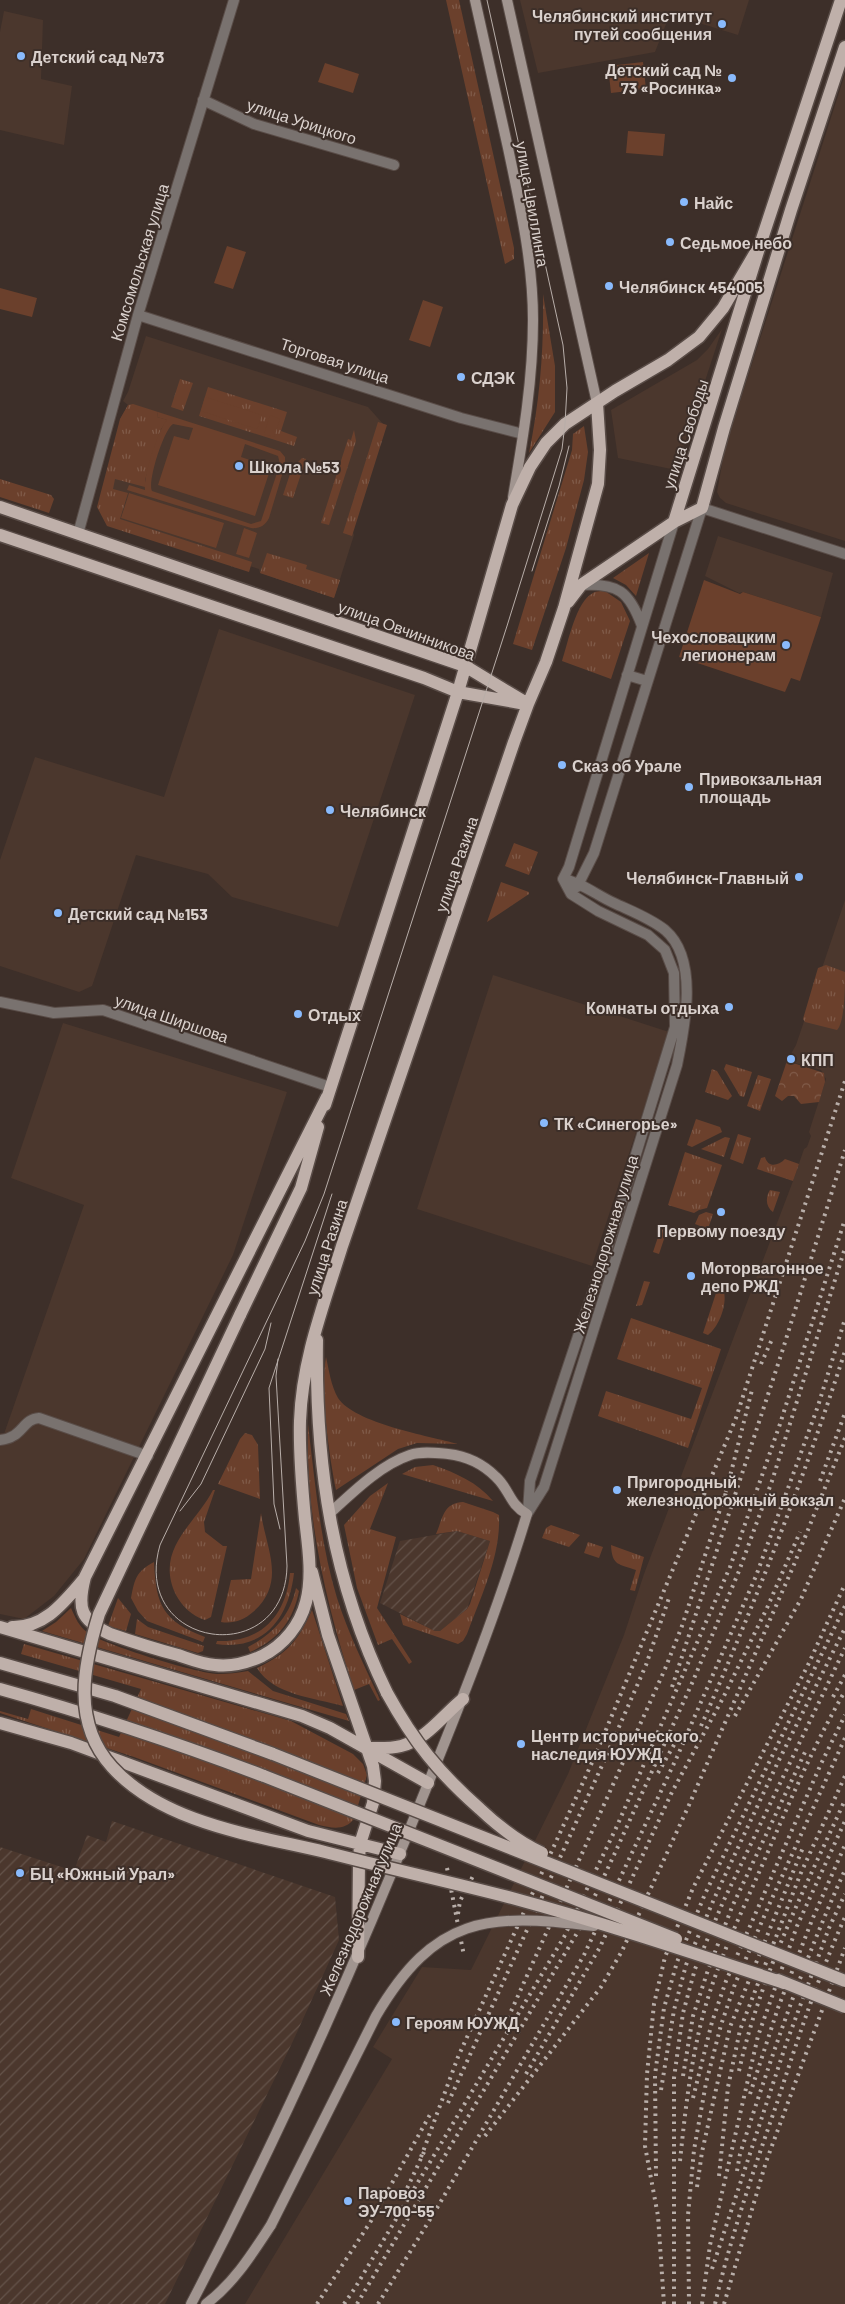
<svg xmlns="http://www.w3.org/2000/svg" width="845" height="2304" font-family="Barlow,sans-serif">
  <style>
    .built { fill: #4b372d }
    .industrial { fill: url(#industrial-furrows) }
    .grass { fill: url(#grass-tufts) }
    .forest { fill: url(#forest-crowns) }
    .park { fill: #6b402c; fill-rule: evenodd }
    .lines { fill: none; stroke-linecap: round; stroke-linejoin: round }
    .minor-casing { stroke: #594c47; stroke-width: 12 }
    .secondary-casing { stroke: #594c47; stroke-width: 12 }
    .primary-casing { stroke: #594c47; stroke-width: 15 }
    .minor { stroke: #79726f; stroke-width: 10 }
    .secondary { stroke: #a19590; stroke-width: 10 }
    .primary { stroke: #bfb0aa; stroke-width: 12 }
    .tram { stroke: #b8aea9; stroke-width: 1 }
    .rail { stroke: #b8aea9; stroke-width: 4; stroke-dasharray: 2.5 5; stroke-linecap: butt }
    .secondary-bridge-casing { stroke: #594c47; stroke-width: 12; stroke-linecap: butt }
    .primary-bridge-casing { stroke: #594c47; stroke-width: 15; stroke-linecap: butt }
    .secondary-bridge { stroke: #a19590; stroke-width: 10 }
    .primary-bridge { stroke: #bfb0aa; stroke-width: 12 }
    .poi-dot { fill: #89bafc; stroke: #3d2f29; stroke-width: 2 }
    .labels { text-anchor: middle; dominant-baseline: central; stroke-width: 4; stroke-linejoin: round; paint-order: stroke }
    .poi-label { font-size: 16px; font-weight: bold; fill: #dad1cd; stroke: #3d2f29; text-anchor: start }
    .street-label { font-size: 16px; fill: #dad1cd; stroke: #3d2f29 }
  </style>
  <defs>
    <pattern id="industrial-furrows" width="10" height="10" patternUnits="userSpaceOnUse" patternTransform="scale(1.25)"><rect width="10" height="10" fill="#4b372d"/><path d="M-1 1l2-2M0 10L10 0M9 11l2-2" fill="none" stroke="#64534a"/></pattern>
    <pattern id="grass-tufts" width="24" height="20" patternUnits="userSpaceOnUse" patternTransform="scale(1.25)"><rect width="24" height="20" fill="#6b402c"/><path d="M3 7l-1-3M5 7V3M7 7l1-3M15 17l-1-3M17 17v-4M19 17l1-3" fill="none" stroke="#805b49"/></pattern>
    <pattern id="forest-crowns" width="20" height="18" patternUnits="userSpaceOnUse" patternTransform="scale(1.25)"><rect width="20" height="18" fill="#6b402c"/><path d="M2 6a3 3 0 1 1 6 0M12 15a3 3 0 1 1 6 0" fill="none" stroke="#805b49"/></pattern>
  </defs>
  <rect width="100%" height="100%" fill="#3d2f29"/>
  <!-- built -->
  <path class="built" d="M520,0H749L738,35L670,14L655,52L538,73Z
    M4,11L43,20L41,79L72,86L64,145L0,130V32Z
    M845,74V541L726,503L720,498L717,492L725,448Z
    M722,329L676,470L618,458L611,410L697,360L708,349Z
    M146,336L368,407L384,425L351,526L354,535L334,598L260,573L259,569L104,521L120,419L128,405L123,401L128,392Z
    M718,536L833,573L821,617L743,592L739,593L705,576Z
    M219,629L415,695L338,927L232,897L208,874L136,855L92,986L79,992L0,966V860L35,757L164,797Z
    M845,900V2304H245L392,2059L373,2047L422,1967L471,1970L568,1774L624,1635L644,1574L793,1181L804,1149L807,1147L811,1136L809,1132L826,1079L821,1070L787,1061L796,1045Z
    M493,975L669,1032L592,1266L417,1209Z
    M63,1023L287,1092L233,1255L84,1559L54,1596L24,1619L0,1614V1433L4,1434L84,1205L11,1178Z"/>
  <!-- industrial -->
  <path class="industrial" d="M457,1531L490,1541L467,1609L440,1631H435L380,1603L400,1541Z
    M112,1821L335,1897L339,1940L293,2041L165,2304H0V1847L74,1871L87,1835L106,1842Z"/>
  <!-- grass -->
  <path class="grass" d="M446,0H459L514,248V259L505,264Z
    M543,294L555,366V412L529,453C540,400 544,348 543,294Z
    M180,379L193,383L183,411L171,407Z
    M208,387L287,412L281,431L297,437L294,446L199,416Z
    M133,404L158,412L157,417L168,420L161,429L145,480V487L115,479L113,489L128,493L120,519L252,562L249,572L107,526L97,507L120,419L128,405Z
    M378,422L387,425L352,536L343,533Z
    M584,426L588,452L584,480L566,548L532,650L513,644L572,450L573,434Z
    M354,430L356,441L329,525L321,523L348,439L351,440Z
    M302,458L306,459L293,498L283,495L292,468Z
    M0,479L51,495L54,499L49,513L0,497Z
    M267,553L307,565L306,569L340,580L334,598L260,573Z
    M649,553L636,596L626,585L613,578Z
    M605,591L621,602L630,621L611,679L562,661C568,643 576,601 593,593C596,591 602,591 605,591Z
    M514,843L538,852L529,875L505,866Z
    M501,882L529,892V894L487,922Z
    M826,965L845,972C845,986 845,1022 837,1030L805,1022L803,1019L818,968Z
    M726,1064L752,1072L744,1097L740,1096L724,1069Z
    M712,1069L717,1071L732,1096L728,1100L705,1092Z
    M758,1075L771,1079L760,1111L747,1106Z
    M696,1119L720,1127L722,1132L692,1147L687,1145Z
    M738,1134L751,1138L743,1164L730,1159Z
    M725,1137L730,1138L724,1157L701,1149Z
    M685,1152L722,1165L707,1208L699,1210L694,1213L668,1205Z
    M765,1157C768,1168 778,1166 785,1159L799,1164L793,1181L757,1169L761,1158Z
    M770,1190L780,1192L773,1212C766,1207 765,1198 770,1190Z
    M706,1212L713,1214L708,1229L695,1224L699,1215Z
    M662,1225L668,1227L659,1254L653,1252Z
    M644,1281L650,1282L642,1305L636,1306Z
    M717,1290L724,1292C727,1305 719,1327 708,1335L703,1333Z
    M631,1318L721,1349L688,1448L598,1416L606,1391L691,1419L702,1388L617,1359Z
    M326,1357C329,1370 331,1386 338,1398C354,1423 429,1436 458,1444L417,1443L398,1449L336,1490C329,1454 320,1393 326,1357Z
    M308,1424C315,1482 320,1542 337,1598C348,1633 365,1667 380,1700L378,1701L369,1684L354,1690C326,1604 305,1516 308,1424Z
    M245,1433L252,1435L258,1445L260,1499L218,1484L240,1439Z
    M433,1465C456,1473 477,1482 493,1501L402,1474L415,1467Z
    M388,1483L370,1529L396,1537L377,1608L412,1662L409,1664L392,1639L378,1645L357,1588L344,1525L370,1496Z
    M213,1490H215L204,1522L205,1532L223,1546H227L211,1617L205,1620C192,1616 182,1606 176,1595C154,1549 195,1525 213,1490Z
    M463,1502L493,1512L499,1515C501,1556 481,1596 467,1634L463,1641L458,1644L403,1625L400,1614L435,1631H440L467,1609L470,1604L490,1541L457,1531L436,1534C443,1518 443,1503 463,1502Z
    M261,1513C266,1549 287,1582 253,1612C244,1620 233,1624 221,1622L231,1580L251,1579Z
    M551,1525L580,1535L569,1547L542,1538L546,1528Z
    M588,1542L603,1547L599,1558L584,1553Z
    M611,1545L644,1557L635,1591L630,1590L636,1570C619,1564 612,1566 611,1545Z
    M154,1562C156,1606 163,1621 205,1637L203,1642L147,1621L138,1611L131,1598C135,1578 136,1572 154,1562Z
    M290,1573H294C289,1618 264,1651 216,1644L217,1641C261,1643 286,1616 290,1573Z
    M296,1588L299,1591C293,1621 278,1640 250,1652L248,1647C273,1634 290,1616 296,1588Z
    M118,1598L131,1614L126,1631L108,1626Z
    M71,1608C75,1617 79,1627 88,1633C105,1645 196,1673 217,1674C228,1674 238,1673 248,1671L273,1691L346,1714L349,1721L42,1631L56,1622Z
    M312,1610L343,1706C315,1698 273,1695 257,1668C288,1653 298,1641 312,1610Z
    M137,1619L148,1627L204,1646L203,1651L198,1653L135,1634Z
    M24,1644L291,1721L353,1754L363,1764L367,1775L354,1819C344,1831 332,1828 319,1825L134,1757L0,1713V1711L28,1719L31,1709L119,1737L141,1689L21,1654Z"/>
  <!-- forest -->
  <path class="forest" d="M787,1061L824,1073L825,1082L819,1102L801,1104L794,1096H788L782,1101L775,1096Z"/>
  <!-- park -->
  <path class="park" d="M643,62L646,89L611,93L608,66Z
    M325,63L359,74L353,93L318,82Z
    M628,131L665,134L663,156L626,153Z
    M227,246L246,252L233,289L214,283Z
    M0,288L37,298L32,317L0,309Z
    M423,300L443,307L430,347L409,340Z
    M205,397L262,415L257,429L201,411Z
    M158,412L280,451L285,457V465L269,518C265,526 259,529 251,528L127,490L129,485L145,490C143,478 158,429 167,420L157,417ZM173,424L193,428L189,440L174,436L158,485L255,516L271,467L241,457L245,444L278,456L280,464L261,521L251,524L152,491C147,482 164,429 173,424Z
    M270,415L280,419L274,437L264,434Z
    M129,493L224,523L216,548L121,518Z
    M244,528L257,533L249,558L236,554Z
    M704,580L740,594L743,592L821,617L800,681L791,678L785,692L679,657Z"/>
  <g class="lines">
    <!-- minor casing -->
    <g class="minor-casing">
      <path id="minor" d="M203,100L254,124L394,165
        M138,315L461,418L523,434
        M78,534L138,315L234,0
        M581,585C618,583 629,591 642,626
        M627,675L647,681
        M563,879L569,867L674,522
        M577,887L594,853L702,508L845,554
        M0,1002L54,1013L103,1010L330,1087
        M0,1440C23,1438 22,1419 39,1418L148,1456
        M528,1512L530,1481L605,1255L675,1027L674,973L665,950L648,935L598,911L571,894L563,879
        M527,1514L544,1487L677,1065C685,1026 699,959 665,930C650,918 631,911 614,903C596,895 583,883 563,879"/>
    </g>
    <!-- secondary casing -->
    <g class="secondary-casing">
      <path id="secondary" d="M475,0C486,49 497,99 508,148C520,205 533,262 533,320C533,380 523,438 513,497
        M507,0L597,403
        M191,2304C276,2142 351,1975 419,1806C458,1710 497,1613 527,1514C509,1504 510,1490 496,1477C483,1464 466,1456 448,1454C436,1453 422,1451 410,1455C380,1465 352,1493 329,1514
        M206,2304C234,2283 252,2254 271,2225"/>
    </g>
    <!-- primary casing -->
    <g class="primary-casing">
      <path id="primary" d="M0,507L465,666L528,704
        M674,522L760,245L841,0
        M0,535L424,678L458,692L520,703
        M568,602L581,585L674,522L702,508L724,428L791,210L845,47
        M327,1097L85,1577C77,1608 80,1620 110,1634C133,1642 155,1649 178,1655C190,1659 202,1664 215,1665C232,1667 247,1663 262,1656C284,1645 300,1625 306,1602C313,1576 308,1545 305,1519C302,1487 299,1454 300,1421C302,1360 324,1304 342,1246L514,742L528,704L546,662L564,608L598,484L600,450L597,403
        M325,1105L458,692L512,505L530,467L546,443L565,424L615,391L668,360L699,337L723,308L760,245
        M240,1315L301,1188L318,1127
        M317,1340C315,1465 332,1580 387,1693
        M312,1572L328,1635L373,1766L375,1781L373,1803L360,1844L359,1861L358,1957
        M0,1627L302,1716L330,1728L428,1783
        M12,1627C45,1628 64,1602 84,1579
        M0,1663L115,1696L273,1754
        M0,1689C90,1714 177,1743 264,1776
        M0,1723L71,1743L308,1831L400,1854
        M366,1748C377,1748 390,1749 401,1746C426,1740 444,1714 463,1699"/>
    </g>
    <!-- minor -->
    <use href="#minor" class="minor"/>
    <!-- secondary -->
    <use href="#secondary" class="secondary"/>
    <!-- primary -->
    <use href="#primary" class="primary"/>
    <!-- tram -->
    <path class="tram" d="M532,571L559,486L569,446
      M278,1359L276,1376L287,1566C285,1671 130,1649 160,1545L305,1241L324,1194L507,626L562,449L565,424L567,388L563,345L487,0
      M180,1511L201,1484L265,1349L271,1323
      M280,1529L274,1504L269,1388L332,1194"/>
    <!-- rail -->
    <path class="rail" d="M761,1364L773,1337
      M820,1481L845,1413
      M725,1496L752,1390
      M672,1687L782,1352L845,1150
      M833,1697L845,1675
      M735,1716L801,1599L845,1498
      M701,1726C755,1603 804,1479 845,1351
      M658,1773L679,1736
      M447,1868L464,1956
      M458,1914L460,1901L473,1876
      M508,2018L665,1669L682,1626L726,1491
      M739,2071C760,1976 805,1888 845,1800
      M526,2074L600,1947L672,1792L723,1698L767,1608L800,1532
      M683,2076L693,2016L707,1973L732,1907L807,1748
      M661,2090L674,2010L686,1965L714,1899L778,1762L845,1628
      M750,2094L778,2008L812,1920L845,1845
      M693,2098L712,2022L726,1981L820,1766L845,1715
      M448,2103L605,1759L646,1665L670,1595
      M485,2136L601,1987L622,1951L689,1805L793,1567L845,1438
      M421,2157L458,2057L595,1756L736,1418L845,1081
      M680,2161C685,2113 690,2066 702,2019C717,1960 746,1904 770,1847C793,1794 816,1741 845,1691
      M737,2171L740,2154C771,2058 803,1962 845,1870
      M656,2176L655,2075L664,2008L677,1962L705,1894L845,1606
      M719,2176L728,2087L740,2030L800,1875L845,1776
      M697,2187L702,2152L730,2027L804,1845
      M404,2195L424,2152
      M712,2269L786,2044L829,1928L845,1894
      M317,2304L371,2221L432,2111
      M344,2304L355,2288L564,1937L617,1826L730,1567L780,1424L845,1219
      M357,2304L580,1928L614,1855L693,1681L739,1571L772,1481L845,1248
      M378,2304L437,2208L584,1955L677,1757L756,1576L818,1406L845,1319
      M664,2304L658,2216L645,2146L647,2074L654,2004L665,1957L693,1888L808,1665L845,1584
      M674,2304V2078L683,2013L695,1969L723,1902L845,1648
      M689,2304L688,2215L694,2150L706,2083L721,2025L735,1984L769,1905L845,1738
      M702,2304L710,2245L758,2036L797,1926L845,1821
      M715,2304C731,2236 754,2169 777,2103C797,2041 818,1977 845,1917
      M724,2304L766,2162L845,1948"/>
    <!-- secondary-bridge casing -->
    <g class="secondary-bridge-casing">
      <path id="secondary-bridge" d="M271,2225L376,2016C435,1916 486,1913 594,1926"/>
    </g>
    <!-- primary-bridge casing -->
    <g class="primary-bridge-casing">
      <path id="primary-bridge" d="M240,1315L99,1614C83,1666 72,1723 112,1767C164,1824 254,1835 325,1852C387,1868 450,1882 512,1898C604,1923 693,1953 784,1983
        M387,1693C414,1742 438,1772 480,1809C499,1827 518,1842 542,1853
        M273,1754L845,1981
        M264,1776L676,1939
        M778,1980L845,2007"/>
    </g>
    <!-- secondary-bridge -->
    <use href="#secondary-bridge" class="secondary-bridge"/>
    <!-- primary-bridge -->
    <use href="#primary-bridge" class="primary-bridge"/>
  </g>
  <!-- markers -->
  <g class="poi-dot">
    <circle cx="722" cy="24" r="5"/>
    <circle cx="21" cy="56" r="5"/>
    <circle cx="732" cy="78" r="5"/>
    <circle cx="684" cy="202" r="5"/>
    <circle cx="670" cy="242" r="5"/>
    <circle cx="609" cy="286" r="5"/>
    <circle cx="461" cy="377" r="5"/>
    <circle cx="239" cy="466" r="5"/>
    <circle cx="786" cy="645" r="5"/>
    <circle cx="562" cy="765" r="5"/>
    <circle cx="689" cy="787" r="5"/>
    <circle cx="330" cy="810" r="5"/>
    <circle cx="799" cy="877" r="5"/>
    <circle cx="58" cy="913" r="5"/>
    <circle cx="729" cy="1007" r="5"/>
    <circle cx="298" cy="1014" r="5"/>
    <circle cx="791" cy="1059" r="5"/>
    <circle cx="544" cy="1123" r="5"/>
    <circle cx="721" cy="1212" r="5"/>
    <circle cx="691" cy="1276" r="5"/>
    <circle cx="617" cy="1490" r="5"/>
    <circle cx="521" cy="1744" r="5"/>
    <circle cx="20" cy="1873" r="5"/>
    <circle cx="396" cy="2022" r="5"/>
    <circle cx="348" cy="2201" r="5"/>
  </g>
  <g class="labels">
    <!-- poi labels -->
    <g class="poi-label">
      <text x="712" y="15" text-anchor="end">Челябинский институт<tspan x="712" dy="18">путей сообщения</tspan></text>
      <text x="31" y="56">Детский сад №73</text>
      <text x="722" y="69" text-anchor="end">Детский сад №<tspan x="722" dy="18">73 «Росинка»</tspan></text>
      <text x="694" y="202">Найс</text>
      <text x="680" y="242">Седьмое небо</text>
      <text x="619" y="286">Челябинск 454005</text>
      <text x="471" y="377">СДЭК</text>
      <text x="249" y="466">Школа №53</text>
      <text x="776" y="636" text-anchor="end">Чехословацким<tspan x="776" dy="18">легионерам</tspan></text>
      <text x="572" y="765">Сказ об Урале</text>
      <text x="699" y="778">Привокзальная<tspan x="699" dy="18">площадь</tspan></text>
      <text x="340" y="810">Челябинск</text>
      <text x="789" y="877" text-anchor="end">Челябинск-Главный</text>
      <text x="68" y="913">Детский сад №153</text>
      <text x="719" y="1007" text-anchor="end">Комнаты отдыха</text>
      <text x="308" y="1014">Отдых</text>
      <text x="801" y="1059">КПП</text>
      <text x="554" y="1123">ТК «Синегорье»</text>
      <text x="721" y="1230" text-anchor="middle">Первому поезду</text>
      <text x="701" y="1267">Моторвагонное<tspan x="701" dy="18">депо РЖД</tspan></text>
      <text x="627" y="1481">Пригородный<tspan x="627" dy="18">железнодорожный вокзал</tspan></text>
      <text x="531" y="1735">Центр исторического<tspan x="531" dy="18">наследия ЮУЖД</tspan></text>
      <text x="30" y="1873">БЦ «Южный Урал»</text>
      <text x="406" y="2022">Героям ЮУЖД</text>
      <text x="358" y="2192">Паровоз<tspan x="358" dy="18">ЭУ-700-55</tspan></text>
    </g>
    <!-- street labels -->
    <g class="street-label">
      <text transform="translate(302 121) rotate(18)">улица Урицкого</text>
      <text transform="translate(533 204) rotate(80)">улица Цвиллинга</text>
      <text transform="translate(139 262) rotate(-73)">Комсомольская улица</text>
      <text transform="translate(335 360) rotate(18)">Торговая улица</text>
      <text transform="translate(685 434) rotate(-72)">улица Свободы</text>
      <text transform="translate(407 630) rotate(20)">улица Овчинникова</text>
      <text transform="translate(456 864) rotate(-71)">улица Разина</text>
      <text transform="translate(172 1018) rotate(19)">улица Ширшова</text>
      <text transform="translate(605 1244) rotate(-73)">Железнодорожная улица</text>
      <text transform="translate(326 1247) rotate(-72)">улица Разина</text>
      <text transform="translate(360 1909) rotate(-67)">Железнодорожная улица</text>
    </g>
  </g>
</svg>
